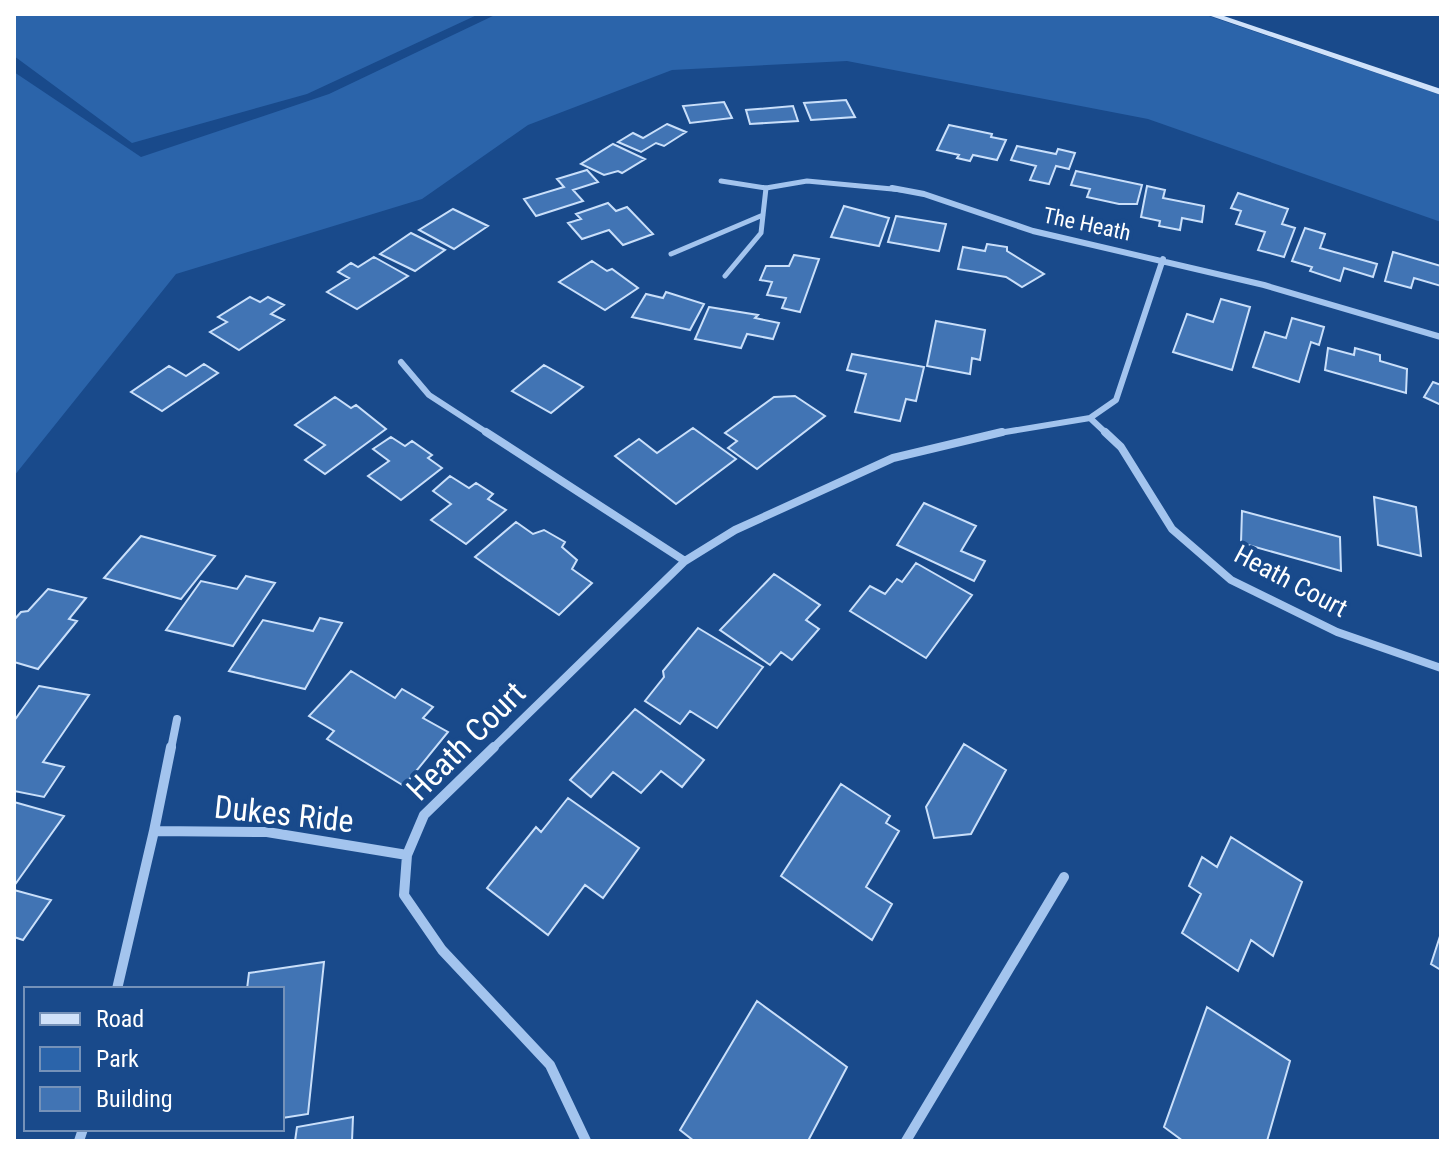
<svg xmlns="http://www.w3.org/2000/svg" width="1455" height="1155" font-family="'Roboto Condensed',sans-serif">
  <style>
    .green { fill: #2b64aa }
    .building { fill: #4174b4; stroke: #c9dffa; stroke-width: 2 }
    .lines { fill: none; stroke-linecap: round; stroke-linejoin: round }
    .lane { stroke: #a3c4ee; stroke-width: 5 }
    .street-far3 { stroke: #a3c4ee; stroke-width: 5 }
    .street-far2 { stroke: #a3c4ee; stroke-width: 6 }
    .street-far1 { stroke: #a3c4ee; stroke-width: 8 }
    .street { stroke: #a3c4ee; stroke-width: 10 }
    .secondary { fill: #d0e2fa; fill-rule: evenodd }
    .labels { text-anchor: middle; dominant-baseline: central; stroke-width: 8; stroke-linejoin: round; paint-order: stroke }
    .far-street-label { font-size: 22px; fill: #fff; stroke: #194a8b }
    .street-label { font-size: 26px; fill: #fff; stroke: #194a8b }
    .near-street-label { font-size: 32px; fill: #fff; stroke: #194a8b }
  </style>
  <rect width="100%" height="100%" fill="#194a8b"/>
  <!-- green -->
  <path class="green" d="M14,14H479L307,94L132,143L14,56Z
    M497,14H1203L1441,95V222L1148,119L847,61L672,70L528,125L422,199L176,274L14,476V72L141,157L329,94Z"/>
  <!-- building -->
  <path class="building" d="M846,100L855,117L811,120L804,103Z
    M724,102L732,118L690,123L683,106Z
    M793,106L798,121L750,124L746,110Z
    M667,124L686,132L664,146L656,143L641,152L618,142L633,133L643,138Z
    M949,125L992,134L991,137L1006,140L997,160L973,155L970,161L957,158L959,155L937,150Z
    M613,144L645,159L622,173L618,171L604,175L581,164Z
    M1017,146L1056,154L1058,149L1075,153L1069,169L1056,166L1049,184L1030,180L1036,166L1011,160Z
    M587,170L598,182L573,190L583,201L536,216L524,199L564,187L557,179Z
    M1076,171L1142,185L1137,204H1119L1087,197L1090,189L1071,185Z
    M1147,186L1165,190L1163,198L1204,206L1202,222L1182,218L1180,230L1159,226L1160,221L1141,217Z
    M1238,193L1288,209L1282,224L1295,228L1284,257L1258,250L1265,232L1236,224L1241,211L1231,208Z
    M608,203L616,211L627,207L653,234L623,245L609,230L582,239L568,223L581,219L576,214Z
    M844,206L889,218L879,246L831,237Z
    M453,209L488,226L454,249L419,230Z
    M896,216L946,224L939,251L888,242Z
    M1305,228L1325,234L1320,248L1377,264L1373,277L1344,268L1340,281L1310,271L1312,267L1292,261Z
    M411,233L445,250L415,271L380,254Z
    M987,244L1007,247V251L1044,274L1022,287L1006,277L958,269L963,247L985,251Z
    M1393,252L1441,266V286L1414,278L1411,288L1385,281Z
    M794,255L819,259L800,312L782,308L786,298L767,295L772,282L760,280L766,266H789Z
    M374,257L408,276L357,309L327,292L349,278L338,272L351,263L358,267Z
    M592,261L607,271L612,269L638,288L605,310L559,282Z
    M666,292L704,304L690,330L632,317L646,294L663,298Z
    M250,297L260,302L268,297L284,305L271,314L284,320L239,350L210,332L227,322L218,317Z
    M1221,299L1250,307L1232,370L1173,352L1187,314L1213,322Z
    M709,307L758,315L755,318L779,323L773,339L747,334L741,348L695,339Z
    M1292,318L1324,327L1319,345L1311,342L1299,382L1253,367L1265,332L1286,338Z
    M936,321L985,330L980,360L972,358L970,374L927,366Z
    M1328,348L1354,355L1355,348L1380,355V361L1407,369L1406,393L1325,370Z
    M852,354L924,367L916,401L906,399L900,421L855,412L866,374L847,370Z
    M204,364L218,373L162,411L131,392L169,366L186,376Z
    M544,365L583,387L551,413L512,391Z
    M1433,382L1441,385V405L1424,397Z
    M795,396L825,416L757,469L728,448L737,441L725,433L774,397Z
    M335,397L351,408L356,405L386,429L325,474L305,460L325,445L295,425Z
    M693,428L736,459L676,504L615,456L639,439L657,453Z
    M391,437L405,446L412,441L432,455L428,458L442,468L401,500L368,476L389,461L373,449Z
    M450,476L469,488L476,483L493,494L488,499L506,510L466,544L431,520L451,504L433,491Z
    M1374,497L1416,507L1421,556L1378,545Z
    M924,503L976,526L961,551L985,561L974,581L897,545Z
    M1242,511L1340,537L1341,571L1241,543Z
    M516,522L533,534L544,530L565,542L562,547L577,560L572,569L592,583L559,615L475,557Z
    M141,536L215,556L181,599L104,578Z
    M916,563L972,595L926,658L850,611L870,586L885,594L897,579L902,582Z
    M774,574L820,605L806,620L819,629L792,660L781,652L770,665L720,630Z
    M246,576L275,583L233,646L166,630L201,581L237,589Z
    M48,589L86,598L69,619L77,621L38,669L14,662V620L21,612L28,611Z
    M320,618L342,623L305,689L229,671L263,620L313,631Z
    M698,628L763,667L717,728L690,711L680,724L645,701L664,677L663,671Z
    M351,671L395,698L402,689L433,707L423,718L448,732L404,786L327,739L334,731L309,716Z
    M39,686L89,695L43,762L64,767L44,797L14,791V721Z
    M635,709L704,760L682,787L661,771L641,793L613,772L591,797L570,780Z
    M964,744L1006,770L971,834L934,838L926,807Z
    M841,784L890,816L886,823L899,831L866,887L892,904L872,940L781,876Z
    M568,798L639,848L603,898L585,885L548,935L487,888L536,827L541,832Z
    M14,802L64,816L14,886Z
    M1231,837L1302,882L1273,956L1251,940L1238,971L1182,933L1201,894L1189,886L1202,857L1217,867Z
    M14,890L51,900L23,940L14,937Z
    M1441,933V970L1431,964Z
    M324,962L308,1114L282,1118V989H247L249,973Z
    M757,1001L847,1067L808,1141H694L680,1130Z
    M1207,1007L1290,1061L1267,1141H1183L1164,1127Z
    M353,1117L352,1141H295L297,1127Z"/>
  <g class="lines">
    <!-- lane -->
    <path class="lane" d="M671,254L763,215
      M725,276L761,233L766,188"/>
    <!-- street-far3 -->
    <path class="street-far3" d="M721,181L766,188L807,181L903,190"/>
    <!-- street-far2 -->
    <path class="street-far2" d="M892,188L924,194L1033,231L1264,285L1441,337
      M401,362L429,395L489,434
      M1090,418L1107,434
      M993,434L1090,418L1116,400L1163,259"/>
    <!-- street-far1 -->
    <path class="street-far1" d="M486,432L685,561
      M1105,432L1121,447L1172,529L1231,580L1337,632L1441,668
      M171,749L177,719
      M492,749L685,561L735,530L893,458L1002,432"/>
    <!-- street -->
    <path class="street" d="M494,747L424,815L407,855L404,895L442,950L550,1065L586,1141
      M154,831L171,747
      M117,989L154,831L267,832L407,855
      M79,1141L83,1129
      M906,1141L1064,877"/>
    <!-- secondary -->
    <path class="secondary" d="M1205,14H1218L1441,89V95Z"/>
  </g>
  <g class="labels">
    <!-- far-street labels -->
    <g class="far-street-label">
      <text transform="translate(1087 224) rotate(12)">The Heath</text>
    </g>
    <!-- street labels -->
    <g class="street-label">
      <text transform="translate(1291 581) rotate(28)">Heath Court</text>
    </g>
    <!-- near-street labels -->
    <g class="near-street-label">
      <text transform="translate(466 741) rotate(-45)">Heath Court</text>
      <text transform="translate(284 814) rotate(6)">Dukes Ride</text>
    </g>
  </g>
  <!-- border -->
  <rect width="1455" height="1155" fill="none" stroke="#ffffff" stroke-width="32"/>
  <!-- legend -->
  <rect x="24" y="987" width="260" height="144" fill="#194a8b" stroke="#7592b9" stroke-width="2"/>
  <rect x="40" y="1013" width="40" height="12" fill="#d0e2fa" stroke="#7592b9" stroke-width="2"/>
  <text x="96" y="1027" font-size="24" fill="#ffffff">Road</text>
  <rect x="40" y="1047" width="40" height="24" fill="#2b64aa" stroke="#7592b9" stroke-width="2"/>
  <text x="96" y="1067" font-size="24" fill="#ffffff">Park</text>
  <rect x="40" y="1087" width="40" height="24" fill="#4174b4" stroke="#7592b9" stroke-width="2"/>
  <text x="96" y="1107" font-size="24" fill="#ffffff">Building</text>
</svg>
